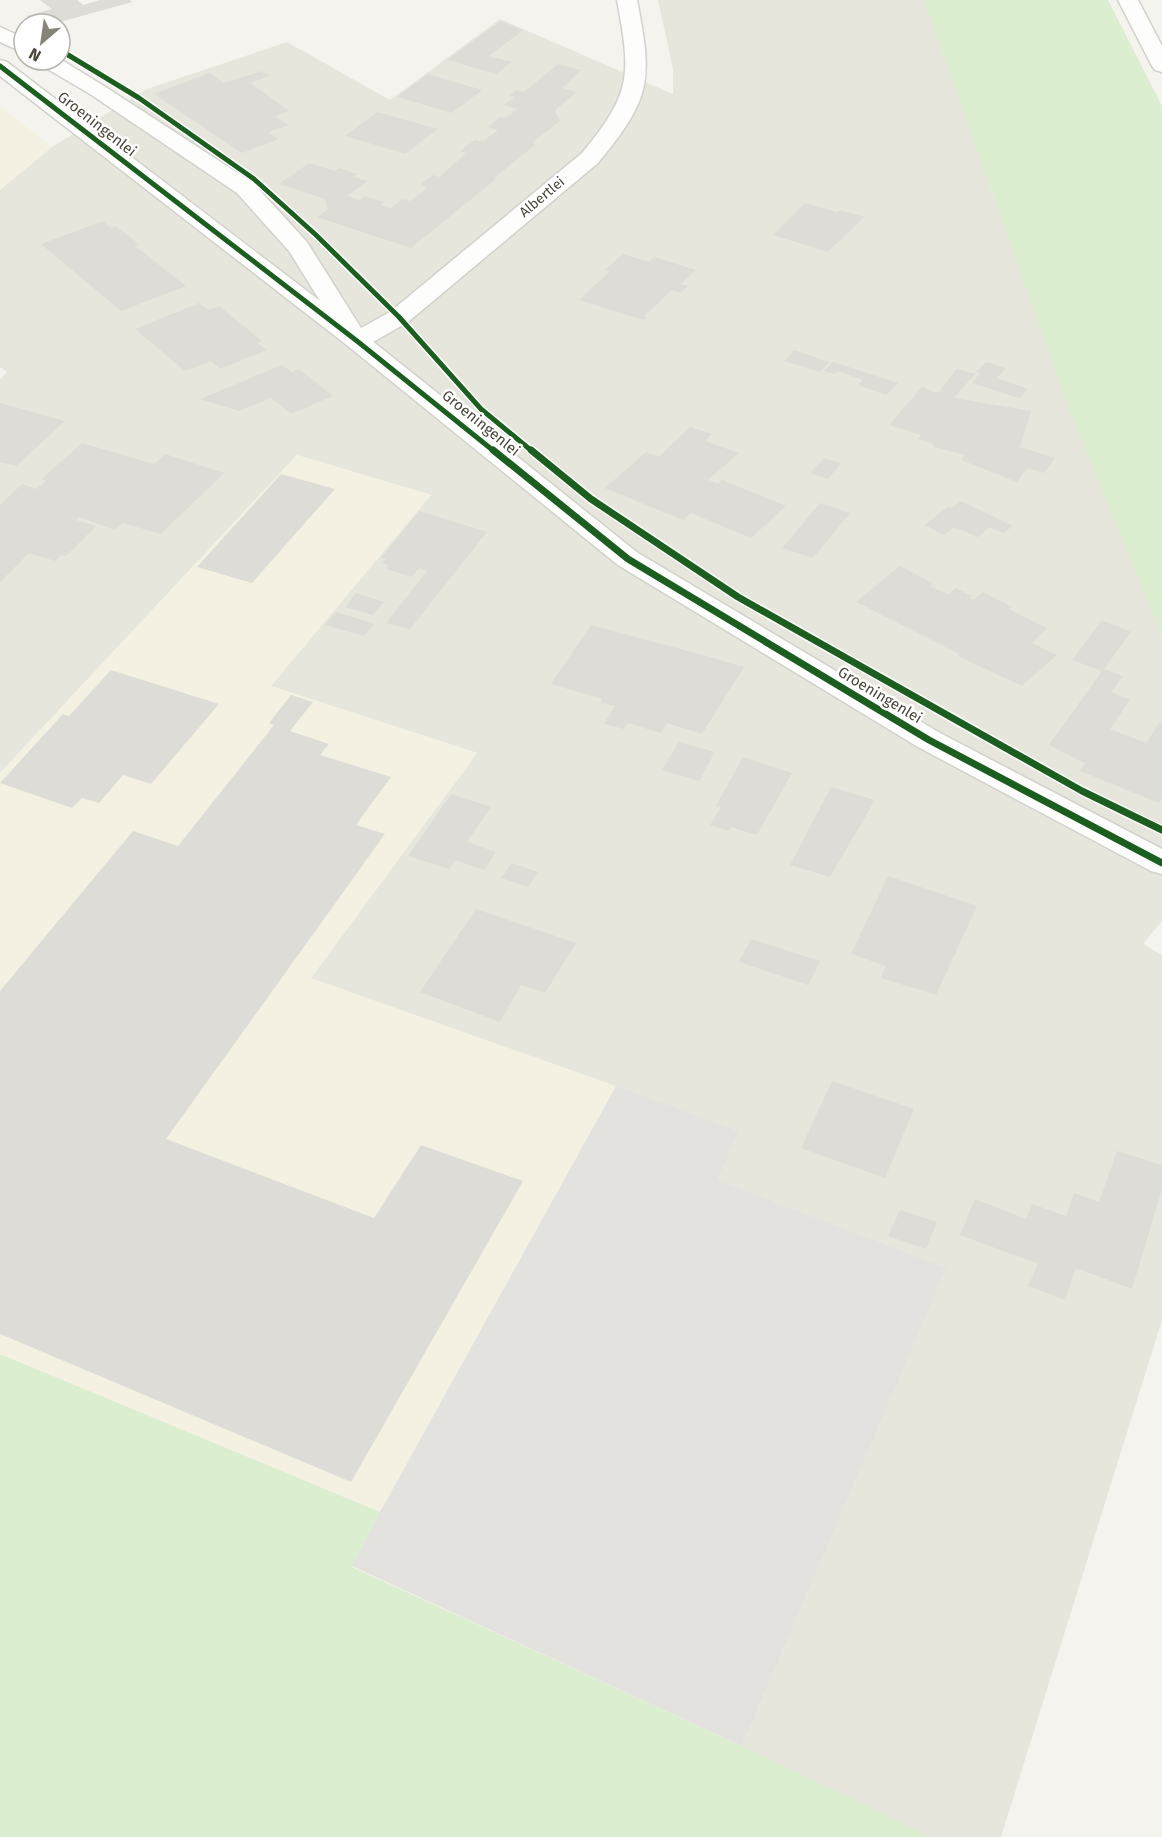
<svg xmlns="http://www.w3.org/2000/svg" width="1162" height="1837" font-family="'Fira Sans',sans-serif">
  <style>
    .residential { fill: #e7e6dc }
    .commercial { fill: #f5f1e2 }
    .green { fill: #dbeecf }
    .parking { fill: #e3e2de }
    .building { fill: #dddcd6 }
    .lines { fill: none; stroke-linecap: round; stroke-linejoin: round }
    .minor-casing { stroke: #d2d1cb; stroke-width: 3 }
    .tertiary-casing { stroke: #d2d1cb; stroke-width: 3 }
    .minor { fill: #fdfdfc; fill-rule: evenodd }
    .tertiary { fill: #fdfdfc; fill-rule: evenodd }
    .cycleway-far1-casing { stroke: #fff; stroke-width: 8 }
    .cycleway-casing { stroke: #fff; stroke-width: 10 }
    .cycleway-far1 { stroke: #1b5e20; stroke-width: 5 }
    .cycleway { stroke: #1b5e20; stroke-width: 7 }
    .labels { text-anchor: middle; dominant-baseline: central; stroke-width: 5; stroke-linejoin: round; paint-order: stroke }
    .far-street-label { font-size: 14px; fill: #4a4739; stroke: #fff }
    .street-label { font-size: 15px; fill: #4a4739; stroke: #fff }
  </style>
  <rect width="100%" height="100%" fill="#f4f3ee"/>
  <!-- residential -->
  <path class="residential" d="M658,0H924L1068,406L1162,636V921L1143,944L1162,955V1320L1001,1837H931L742,1746L945,1268L716,1180L739,1131L310,979L477,753L270,686L431,495L297,455L0,773V379L7,372L0,367V190L52,147L147,89L287,42L390,100L500,19L673,94V69Z"/>
  <!-- commercial -->
  <path class="commercial" d="M0,106L52,147L0,190Z
    M297,455L431,495L271,686L477,753L311,978L616,1086L380,1512L0,1354V773Z"/>
  <!-- green -->
  <path class="green" d="M924,0H1108L1162,106V636L1068,406Z
    M0,1354L380,1512L352,1567L742,1746L931,1837H0Z"/>
  <!-- parking -->
  <path class="parking" d="M616,1086L739,1131L717,1180L946,1268L742,1746L352,1566L380,1512Z"/>
  <!-- building -->
  <path class="building" d="M40,0H77L83,5L100,0H130L132,2L53,24H36L26,16L52,9Z
    M501,21L523,30L489,56L512,62L496,74L447,60Z
    M558,64L581,70L562,88L577,92L555,110L560,121L532,143L536,144L494,178L496,179L411,248L317,217L329,208H327L325,199L279,184L309,163L335,171L339,168L357,174L353,177L368,181L347,196L360,200L365,196L384,202L380,205L391,208L402,199L410,201L427,188L420,185L433,175L439,177L466,153L460,151L475,140L482,142L498,130L488,127L500,117L506,118L518,109L504,105L515,97L509,96L516,90L524,92Z
    M262,71L270,76L250,83L289,111L274,116L289,125L268,132L278,139L242,153L154,94L209,73L224,83Z
    M428,74L482,90L452,113L397,97Z
    M377,112L438,129L405,154L345,136Z
    M805,203L837,212L840,210L864,217L828,252L773,235Z
    M103,221L111,228L116,226L140,245L135,246L186,286L121,311L41,244Z
    M623,254L649,262L654,257L696,270L681,284L688,286L681,293L672,290L644,316L647,317L644,320L579,300L610,271L605,270Z
    M199,303L208,310L219,306L262,341L257,343L267,350L220,369L211,361L185,371L135,329Z
    M794,350L829,362L820,372L784,361Z
    M833,362L898,383L886,395L858,385L863,380L838,371L835,374L824,371Z
    M986,362L1006,368L997,378L1028,389L1019,398L972,383L980,373L976,372Z
    M282,365L292,372L299,369L333,396L291,414L271,398L239,411L200,399Z
    M957,369L975,374L954,398L1031,411L1020,447L1055,458L1044,473L1027,468L1017,482L961,460L965,455L934,447L932,443L918,439L921,435L889,425L922,387L938,393Z
    M0,403L65,421L16,466L0,462Z
    M690,427L712,434L705,441L739,453L708,480L718,484L722,480L786,506L751,538L691,513L683,520L605,488L646,452L659,457Z
    M82,443L154,464L165,454L224,473L161,534L123,523L115,530L79,517L76,520L96,526L66,556L61,555L55,561L29,553L0,582V505L22,484L36,489L46,481L41,479Z
    M824,458L841,463L828,479L810,473Z
    M281,474L335,489L252,583L197,567Z
    M961,501L1013,526L1003,533L990,527L978,537L954,527L944,535L924,525L948,507L951,508Z
    M820,503L850,513L813,558L782,548Z
    M419,511L487,532L410,629L386,623L427,571L419,568L412,577L386,569L389,565L382,563L386,559L381,558Z
    M900,566L933,583L930,586L948,594L956,588L972,596L969,598L973,600L983,592L1013,607L1009,609L1047,628L1032,643L1057,655L1022,686L958,656L959,654L856,602Z
    M356,593L384,602L373,615L345,607Z
    M336,612L375,624L364,636L325,625Z
    M1102,620L1131,632L1104,669L1123,676L1111,692L1130,700L1110,729L1146,743L1160,722L1162,723V798L1159,803L1080,771L1085,763L1049,745L1102,671L1072,660Z
    M591,625L710,657L744,667L702,734L667,723L661,733L628,723L624,729L604,724L615,706L600,703L602,699L551,684Z
    M111,670L219,704L151,784L123,775L99,803L82,798L72,808L0,783L63,714L69,716Z
    M291,695L313,702L290,731L329,744L320,755L391,777L356,825L385,834L166,1139L374,1218L421,1145L523,1181L351,1482L0,1334V991L133,831L178,846L274,725L269,723Z
    M679,742L715,752L699,781L662,770Z
    M743,757L792,773L757,835L731,827L729,831L710,825L721,807L716,806Z
    M831,787L875,800L830,877L790,865Z
    M451,794L491,807L467,842L496,852L484,870L455,860L450,869L408,856Z
    M512,863L538,872L528,887L501,878Z
    M888,876L977,906L936,995L881,978L886,966L851,954Z
    M476,909L576,943L545,993L521,985L500,1022L420,992Z
    M751,939L820,961L808,985L739,962Z
    M832,1081L914,1109L885,1178L801,1148Z
    M1117,1151L1162,1165V1189L1132,1289L1076,1268L1065,1300L1028,1286L1038,1264L960,1235L975,1199L1026,1219L1032,1204L1066,1216L1074,1193L1099,1202Z
    M900,1210L937,1222L926,1249L888,1236Z"/>
  <g class="lines">
    <!-- minor casing -->
    <g class="minor-casing">
      <path id="minor" d="M617,0H637C653,82 651,98 598,163L408,322L366,346L357,348L348,346L345,341L289,251L237,193L90,94L39,64L36,60L60,59L104,86L253,183L307,242L361,328L390,312L582,153C632,93 631,75 617,0Z
        M1118,0H1138L1162,46V72L1155,70L1152,66Z
        M0,27L24,38V53L0,42Z"/>
    </g>
    <!-- tertiary casing -->
    <g class="tertiary-casing">
      <path id="tertiary" d="M0,60L7,62L366,336L638,553L940,733L1162,849V874L1151,871L918,747L618,565L348,346L0,76Z"/>
    </g>
    <!-- minor -->
    <use href="#minor" class="minor"/>
    <!-- tertiary -->
    <use href="#tertiary" class="tertiary"/>
    <!-- cycleway-far1 casing -->
    <g class="cycleway-far1-casing">
      <path id="cycleway-far1" d="M60,50L139,98L254,179L316,235L399,317L481,409L533,452
        M0,66L357,341L495,452"/>
    </g>
    <!-- cycleway casing -->
    <g class="cycleway-casing">
      <path id="cycleway" d="M493,450L628,559L929,740L1162,863
        M531,450L591,499L738,597L1082,791L1162,830"/>
    </g>
    <!-- cycleway-far1 -->
    <use href="#cycleway-far1" class="cycleway-far1"/>
    <!-- cycleway -->
    <use href="#cycleway" class="cycleway"/>
  </g>
  <g class="labels">
    <!-- far-street labels -->
    <g class="far-street-label">
      <text transform="translate(542 197) rotate(-40)">Albertlei</text>
    </g>
    <!-- street labels -->
    <g class="street-label">
      <text transform="translate(97 124) rotate(38)">Groeningenlei</text>
      <text transform="translate(481 423) rotate(39)">Groeningenlei</text>
      <text transform="translate(880 695) rotate(31)">Groeningenlei</text>
    </g>
  </g>
  <!-- north arrow -->
  <g transform="translate(42 42) rotate(209)"><circle r="28" fill="#ffffff" stroke="#b7b5b0" stroke-width="1.5"/>
  <path d="M0-4.5L10 22L0 15L-10 22Z" fill="#868378"/>
  <text y="-9" font-size="16" font-weight="bold" text-anchor="middle" fill="#4a4739">N</text>
  </g>
</svg>
